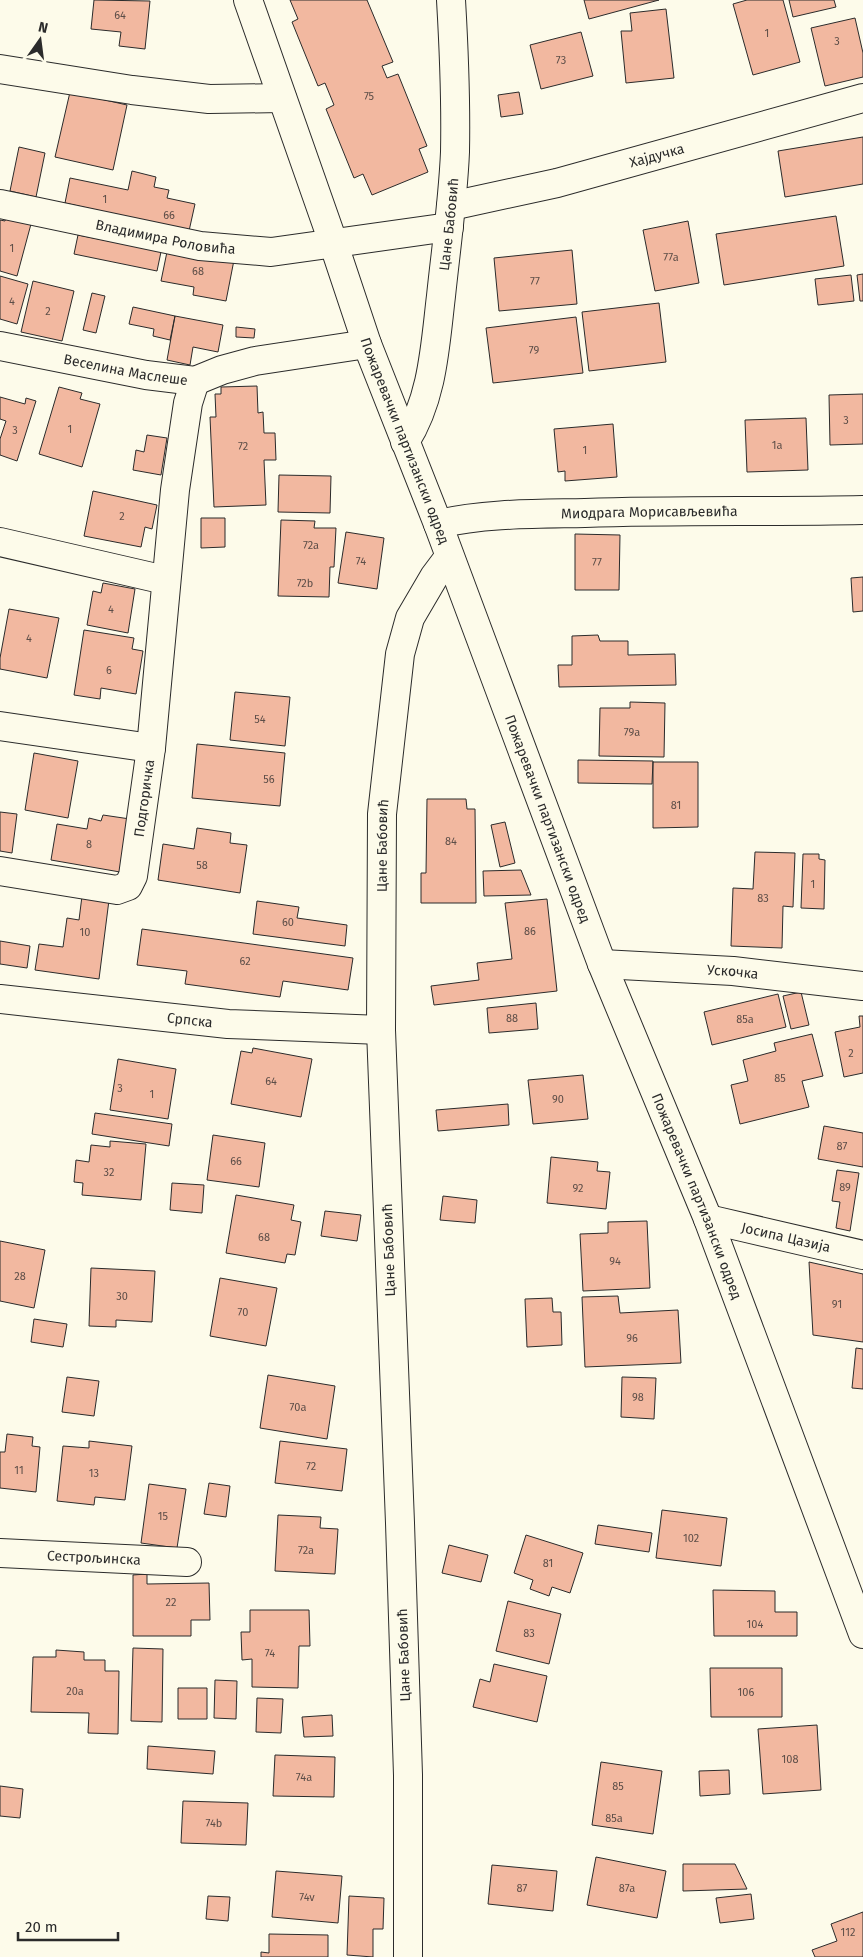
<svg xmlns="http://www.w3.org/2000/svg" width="863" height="1957" font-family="'Fira Sans',sans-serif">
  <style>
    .building { fill: #f2b8a0; stroke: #2b2b2b }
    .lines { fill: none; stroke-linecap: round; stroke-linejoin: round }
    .minor-casing { stroke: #2b2b2b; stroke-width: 30 }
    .minor { stroke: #fdfbea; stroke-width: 28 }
    .labels { text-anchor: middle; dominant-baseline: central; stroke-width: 4; stroke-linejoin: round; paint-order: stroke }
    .number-label { font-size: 11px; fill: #5d4e48 }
    .street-label { font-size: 14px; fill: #2b2b2b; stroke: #fdfbea }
  </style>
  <rect width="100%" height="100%" fill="#fdfbea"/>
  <!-- building -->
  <path class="building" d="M94,0L150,1L145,49L119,46L121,32L91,29Z
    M290,0H367L393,62L382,66L387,78L398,74L427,146L419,149L428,172L372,195L363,174L354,178L326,109L334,105L325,83L318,86L292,22L298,19Z
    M584,0H659L589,19Z
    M747,0H783L800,62L753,75L733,4Z
    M789,0H834L836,7L793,17Z
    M666,9L674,78L626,83L621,31H632L630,13Z
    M855,18L863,53V77L825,86L811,28Z
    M581,32L593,76L541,89L530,45Z
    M70,92L127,105L113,170L55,157Z
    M519,92L523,114L501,117L498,95Z
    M863,137V184L785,197L778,151Z
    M19,147L45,153L36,197L10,191Z
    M132,171L156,177L154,187L169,190L167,198L195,204L189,231L65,203L70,178L128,190Z
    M836,216L844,266L724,285L716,234Z
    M6,218L31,224L17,276L0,271V220L5,221Z
    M688,221L699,283L655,291L643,230Z
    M78,235L109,241V236L162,247L157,271L74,254Z
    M168,247L234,260L226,301L193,295L194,287L161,281Z
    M572,250L577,304L499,311L494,258Z
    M863,274V301H860L857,275Z
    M851,275L854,301L818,305L815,279Z
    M0,276L28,284L17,324L0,319Z
    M33,281L74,291L62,341L21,332Z
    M92,293L105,296L96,333L83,330Z
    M659,303L666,362L589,371L582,312Z
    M133,307L175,316L170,340L153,336L154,329L129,324Z
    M175,316L223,325L218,352L193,347L190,365L167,360Z
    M576,317L583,373L493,383L486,328Z
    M236,327L255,329L254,338L236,337Z
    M257,386L258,413L263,412L264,433H275L276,460H264L266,505L214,507L210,417H216L215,394H221V387Z
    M59,387L82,393L80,399L100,404L82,467L39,454Z
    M863,394V444L830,445L829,395Z
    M0,397L25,404L26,398L36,401L17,461L0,455V439L6,421L0,419Z
    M806,418L808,470L747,472L745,420Z
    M613,424L617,477L565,481V471L558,472L554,429Z
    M147,435L167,438L161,475L133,470L136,450L144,452Z
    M279,475L331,476L330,513L278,512Z
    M93,491L157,505L152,529L145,527L141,547L84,536Z
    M201,518H225V547L201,548Z
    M281,520L315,521L314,528H336L334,567H330L329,597L278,596Z
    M346,532L384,538L377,589L338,583Z
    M575,534L620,535L619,590H575Z
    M863,577V611L853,612L851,578Z
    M103,583L135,589L128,633L87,625L93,591L101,593Z
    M9,609L59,618L47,678L0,669V658Z
    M84,630L134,638L132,649L143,651L136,694L101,688L100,699L74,695Z
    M598,635L600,641H628V655L675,654L676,685L559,687L558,665H572V636Z
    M235,692L290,697L285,746L230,740Z
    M630,702L665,703L664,757L599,756L600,708H630Z
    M197,744L285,753L280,806L192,798Z
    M34,753L78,761L68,818L25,810Z
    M578,760L653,761L652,784L578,783Z
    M653,762H698V827L653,828Z
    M427,799H466L467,809H475L476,903H421V873H426Z
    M0,812L17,814L12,853L0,851Z
    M103,815L130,819L120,872L51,860L57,824L87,829L89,818L101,821Z
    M505,822L515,863L500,867L491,825Z
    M197,828L231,833L230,843L247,845L240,893L158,880L163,844L194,849Z
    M755,852L795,853L793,907L783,906L782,948L731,946L733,888L753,889Z
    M803,854H819V859L825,860L824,909L801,908Z
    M521,870L531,895L484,896L483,871Z
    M82,896L109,900L99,979L35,970L39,944L63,947L67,918L79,920Z
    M547,899L557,991L434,1005L431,986L479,980L477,963L512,959L505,903Z
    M257,901L299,907L297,918L347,925L345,946L253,934Z
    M142,929L353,958L348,990L283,981L280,997L185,984L187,971L137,965Z
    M0,941L30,946L27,968L0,964Z
    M801,992L809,1025L791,1029L783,996Z
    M778,994L786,1027L712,1045L704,1012Z
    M536,1003L538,1029L489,1033L487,1008Z
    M859,1016H863V1073L844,1077L835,1032L860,1027Z
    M812,1034L823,1076L802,1081L809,1107L740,1124L731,1085L748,1081L743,1060L776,1051L774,1043Z
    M253,1048L312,1059L301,1117L231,1104L241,1051L252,1053Z
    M118,1059L176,1069L168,1119L110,1110Z
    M583,1075L588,1119L533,1124L528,1080Z
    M508,1104L509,1125L438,1131L436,1110Z
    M95,1113L172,1124L169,1146L92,1134Z
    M824,1126L863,1133V1167L818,1159Z
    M213,1135L265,1143L259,1187L207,1180Z
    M110,1141L146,1144L141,1200L82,1195L83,1183L74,1182L76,1160L89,1162L91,1145L110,1147Z
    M551,1157L598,1162L597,1171L610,1172L606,1209L547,1203Z
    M837,1170L859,1173L850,1231L836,1228L840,1202L832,1201Z
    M172,1183L204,1185L202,1213L170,1210Z
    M236,1195L294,1205L291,1220L301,1222L295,1255L287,1254L285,1263L226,1253Z
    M443,1196L477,1200L475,1223L440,1220Z
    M325,1211L361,1215L357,1241L321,1236Z
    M647,1221L650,1288L583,1291L580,1234L608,1233V1222Z
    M0,1241L45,1250L34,1308L0,1301Z
    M809,1262L863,1274V1342L813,1335Z
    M91,1268L155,1271L152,1322L116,1320V1327L89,1326Z
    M220,1278L277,1288L266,1346L210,1336Z
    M618,1296L620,1313L678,1310L681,1363L585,1367L582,1297Z
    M552,1298L553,1312H561L562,1345L527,1347L525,1299Z
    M34,1319L67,1324L63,1347L31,1342Z
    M856,1348L863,1349V1389L852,1388Z
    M268,1375L335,1386L327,1439L260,1428Z
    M67,1377L99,1381L94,1416L62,1412Z
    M622,1377L656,1378L654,1419L621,1417Z
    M7,1434L33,1437L32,1446L40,1447L36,1492L0,1488V1452H5Z
    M89,1441L132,1446L125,1500L95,1497L94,1505L57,1501L63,1446L89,1448Z
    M280,1441L347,1449L342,1491L275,1483Z
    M209,1483L230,1486L226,1517L204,1514Z
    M149,1484L186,1489L177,1548L141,1543Z
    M662,1510L727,1518L721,1566L656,1558Z
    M278,1515L321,1517L320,1528L338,1529L335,1574L275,1571Z
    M598,1525L652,1533L649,1552L595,1544Z
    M526,1535L583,1553L570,1593L552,1587L549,1596L530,1589L533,1580L514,1573Z
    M449,1545L488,1555L481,1582L442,1573Z
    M147,1574V1584L209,1583L210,1620H191V1636H133V1575Z
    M713,1590L775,1591V1612H797V1636H714Z
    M508,1601L561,1614L549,1664L496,1651Z
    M250,1610H309L310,1646H299L298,1688L252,1687V1659L242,1660L241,1632H250Z
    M133,1648L163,1649L162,1722L131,1721Z
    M56,1650L84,1652V1660H105V1671H119L118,1734L88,1733L89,1713L31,1712L33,1657H56Z
    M494,1664L547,1676L537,1722L473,1707L480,1679L490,1682Z
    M710,1668H782V1717H711Z
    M215,1680L237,1681L236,1719L214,1718Z
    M178,1688H207V1719H178Z
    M257,1698L283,1699L281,1733L256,1732Z
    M332,1715L333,1736L304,1737L302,1717Z
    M817,1725L821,1790L763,1794L758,1729Z
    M148,1746L215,1751L213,1774L147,1769Z
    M275,1755L335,1757L334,1797L273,1796Z
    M601,1762L662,1771L653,1834L592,1825Z
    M729,1770L730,1794L700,1796L699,1771Z
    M0,1786L23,1789L20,1818L0,1816Z
    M183,1801L248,1803L246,1845L181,1843Z
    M596,1857L666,1871L657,1918L587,1905Z
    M683,1864H735L747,1889L683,1891Z
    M492,1865L557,1871L553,1911L488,1904Z
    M276,1871L342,1876L338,1923L272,1917Z
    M751,1894L754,1919L720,1923L716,1898Z
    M208,1896L230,1897L228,1921L206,1919Z
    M349,1896L384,1898L383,1929H373V1957L347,1955Z
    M863,1912V1957H815L812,1950L837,1941L831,1924Z
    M269,1934L328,1935V1957H261V1952L269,1953Z"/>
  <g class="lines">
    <!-- minor casing -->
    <g class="minor-casing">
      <g id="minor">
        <path id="s1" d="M248,0L333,242L367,344L438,524L602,964L708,1219L863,1634"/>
        <path d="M0,69L132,90L209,99L282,98"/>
        <path id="s2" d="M0,204L200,246L271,252L449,227"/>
        <path id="s3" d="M451,206L557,183L863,98"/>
        <path id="s4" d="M0,346L146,375L195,381L222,370L255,361L367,344"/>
        <path id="s5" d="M405,442C433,398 435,346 441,296C446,248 453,200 455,152C456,101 454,51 451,0"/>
        <path id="s6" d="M438,524C486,513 536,514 585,513C678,510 770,512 863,510"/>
        <path d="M0,542L165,580"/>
        <path d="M0,726L151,748"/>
        <path id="s7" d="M0,871L117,890L128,886L133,876L151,748L175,490L188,403L195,381"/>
        <path id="s8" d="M602,964L733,971L863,986"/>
        <path id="s9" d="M0,999L228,1024L381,1030"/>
        <path id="s10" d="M708,1219L863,1255"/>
        <path id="s11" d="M0,1553L187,1562"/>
        <path id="s12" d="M408,1957V1775L400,1523L381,1030L382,814L400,654L410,618L434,577L449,557"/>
      </g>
    </g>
    <!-- minor -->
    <use href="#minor" class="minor"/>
  </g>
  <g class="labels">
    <!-- number labels -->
    <g class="number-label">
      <text x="120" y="15">64</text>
      <text x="767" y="33">1</text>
      <text x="837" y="41">3</text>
      <text x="561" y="60">73</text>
      <text x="369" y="96">75</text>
      <text x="105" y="199">1</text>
      <text x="169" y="215">66</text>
      <text x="12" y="248">1</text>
      <text x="671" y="257">77a</text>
      <text x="198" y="271">68</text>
      <text x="535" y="281">77</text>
      <text x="12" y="301">4</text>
      <text x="48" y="311">2</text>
      <text x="534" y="350">79</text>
      <text x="846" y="420">3</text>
      <text x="70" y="429">1</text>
      <text x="15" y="430">3</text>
      <text x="777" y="445">1a</text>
      <text x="243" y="446">72</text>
      <text x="585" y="450">1</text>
      <text x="122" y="516">2</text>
      <text x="311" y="545">72a</text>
      <text x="361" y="561">74</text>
      <text x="597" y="562">77</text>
      <text x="305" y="583">72b</text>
      <text x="111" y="609">4</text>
      <text x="29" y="638">4</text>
      <text x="109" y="670">6</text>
      <text x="260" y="719">54</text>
      <text x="632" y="732">79a</text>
      <text x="269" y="779">56</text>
      <text x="676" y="805">81</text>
      <text x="451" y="841">84</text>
      <text x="89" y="844">8</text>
      <text x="202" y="865">58</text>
      <text x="813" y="884">1</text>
      <text x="763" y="898">83</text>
      <text x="288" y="922">60</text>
      <text x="530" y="931">86</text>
      <text x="85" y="932">10</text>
      <text x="245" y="961">62</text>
      <text x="512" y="1018">88</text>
      <text x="745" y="1019">85a</text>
      <text x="851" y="1053">2</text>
      <text x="780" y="1078">85</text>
      <text x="271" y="1081">64</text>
      <text x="120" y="1088">3</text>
      <text x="152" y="1094">1</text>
      <text x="558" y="1099">90</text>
      <text x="842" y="1146">87</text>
      <text x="236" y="1161">66</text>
      <text x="109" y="1172">32</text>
      <text x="845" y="1187">89</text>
      <text x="578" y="1188">92</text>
      <text x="264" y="1237">68</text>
      <text x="615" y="1261">94</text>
      <text x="20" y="1276">28</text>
      <text x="122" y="1296">30</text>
      <text x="837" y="1304">91</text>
      <text x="243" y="1312">70</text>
      <text x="632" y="1338">96</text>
      <text x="638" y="1397">98</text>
      <text x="298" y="1407">70a</text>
      <text x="311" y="1466">72</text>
      <text x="19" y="1470">11</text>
      <text x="94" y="1473">13</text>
      <text x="163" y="1516">15</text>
      <text x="691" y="1538">102</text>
      <text x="306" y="1550">72a</text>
      <text x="548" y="1563">81</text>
      <text x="171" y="1602">22</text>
      <text x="755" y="1624">104</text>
      <text x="529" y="1633">83</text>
      <text x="270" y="1653">74</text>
      <text x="75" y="1691">20a</text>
      <text x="746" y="1692">106</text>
      <text x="790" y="1759">108</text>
      <text x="304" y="1777">74a</text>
      <text x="618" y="1786">85</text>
      <text x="614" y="1818">85a</text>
      <text x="214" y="1823">74b</text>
      <text x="522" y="1888">87</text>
      <text x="627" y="1888">87a</text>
      <text x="307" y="1897">74v</text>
      <text x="848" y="1932">112</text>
    </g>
    <!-- street labels -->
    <g class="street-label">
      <text stroke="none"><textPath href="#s3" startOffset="212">Хајдучка</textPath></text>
      <text stroke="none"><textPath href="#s5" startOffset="224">Цане Бабовић</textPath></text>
      <text stroke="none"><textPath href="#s2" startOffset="169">Владимира Роловића</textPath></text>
      <text stroke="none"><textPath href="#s4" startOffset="128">Веселина Маслеше</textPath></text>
      <text stroke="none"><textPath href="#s1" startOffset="468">Пожаревачки партизански одред</textPath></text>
      <text stroke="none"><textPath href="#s6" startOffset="212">Миодрага Морисављевића</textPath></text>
      <text stroke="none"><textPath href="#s7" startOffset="220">Подгоричка</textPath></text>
      <text stroke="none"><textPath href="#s1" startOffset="872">Пожаревачки партизански одред</textPath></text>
      <text stroke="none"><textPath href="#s12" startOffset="1112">Цане Бабовић</textPath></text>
      <text stroke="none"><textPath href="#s8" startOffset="131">Ускочка</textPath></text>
      <text stroke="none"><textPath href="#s9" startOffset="191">Српска</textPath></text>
      <text stroke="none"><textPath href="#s1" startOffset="1278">Пожаревачки партизански одред</textPath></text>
      <text stroke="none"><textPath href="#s10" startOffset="80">Јосипа Цазија</textPath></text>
      <text transform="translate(389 1250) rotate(-92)">Цане Бабовић</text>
      <text stroke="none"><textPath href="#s11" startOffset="94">Сестрољинска</textPath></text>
      <text transform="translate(404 1655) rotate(-92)">Цане Бабовић</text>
    </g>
  </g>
  <!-- north arrow -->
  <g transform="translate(40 40) rotate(14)" stroke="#fdfbea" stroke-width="4" paint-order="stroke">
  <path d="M0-4L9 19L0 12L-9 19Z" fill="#2b2b2b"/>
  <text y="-8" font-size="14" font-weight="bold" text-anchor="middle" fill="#2b2b2b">N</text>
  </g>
  <!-- scale -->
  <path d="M18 1932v8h100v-8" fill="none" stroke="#2b2b2b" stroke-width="2.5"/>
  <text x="25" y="1932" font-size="15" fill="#2b2b2b" stroke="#fdfbea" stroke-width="4" paint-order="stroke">20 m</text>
</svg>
